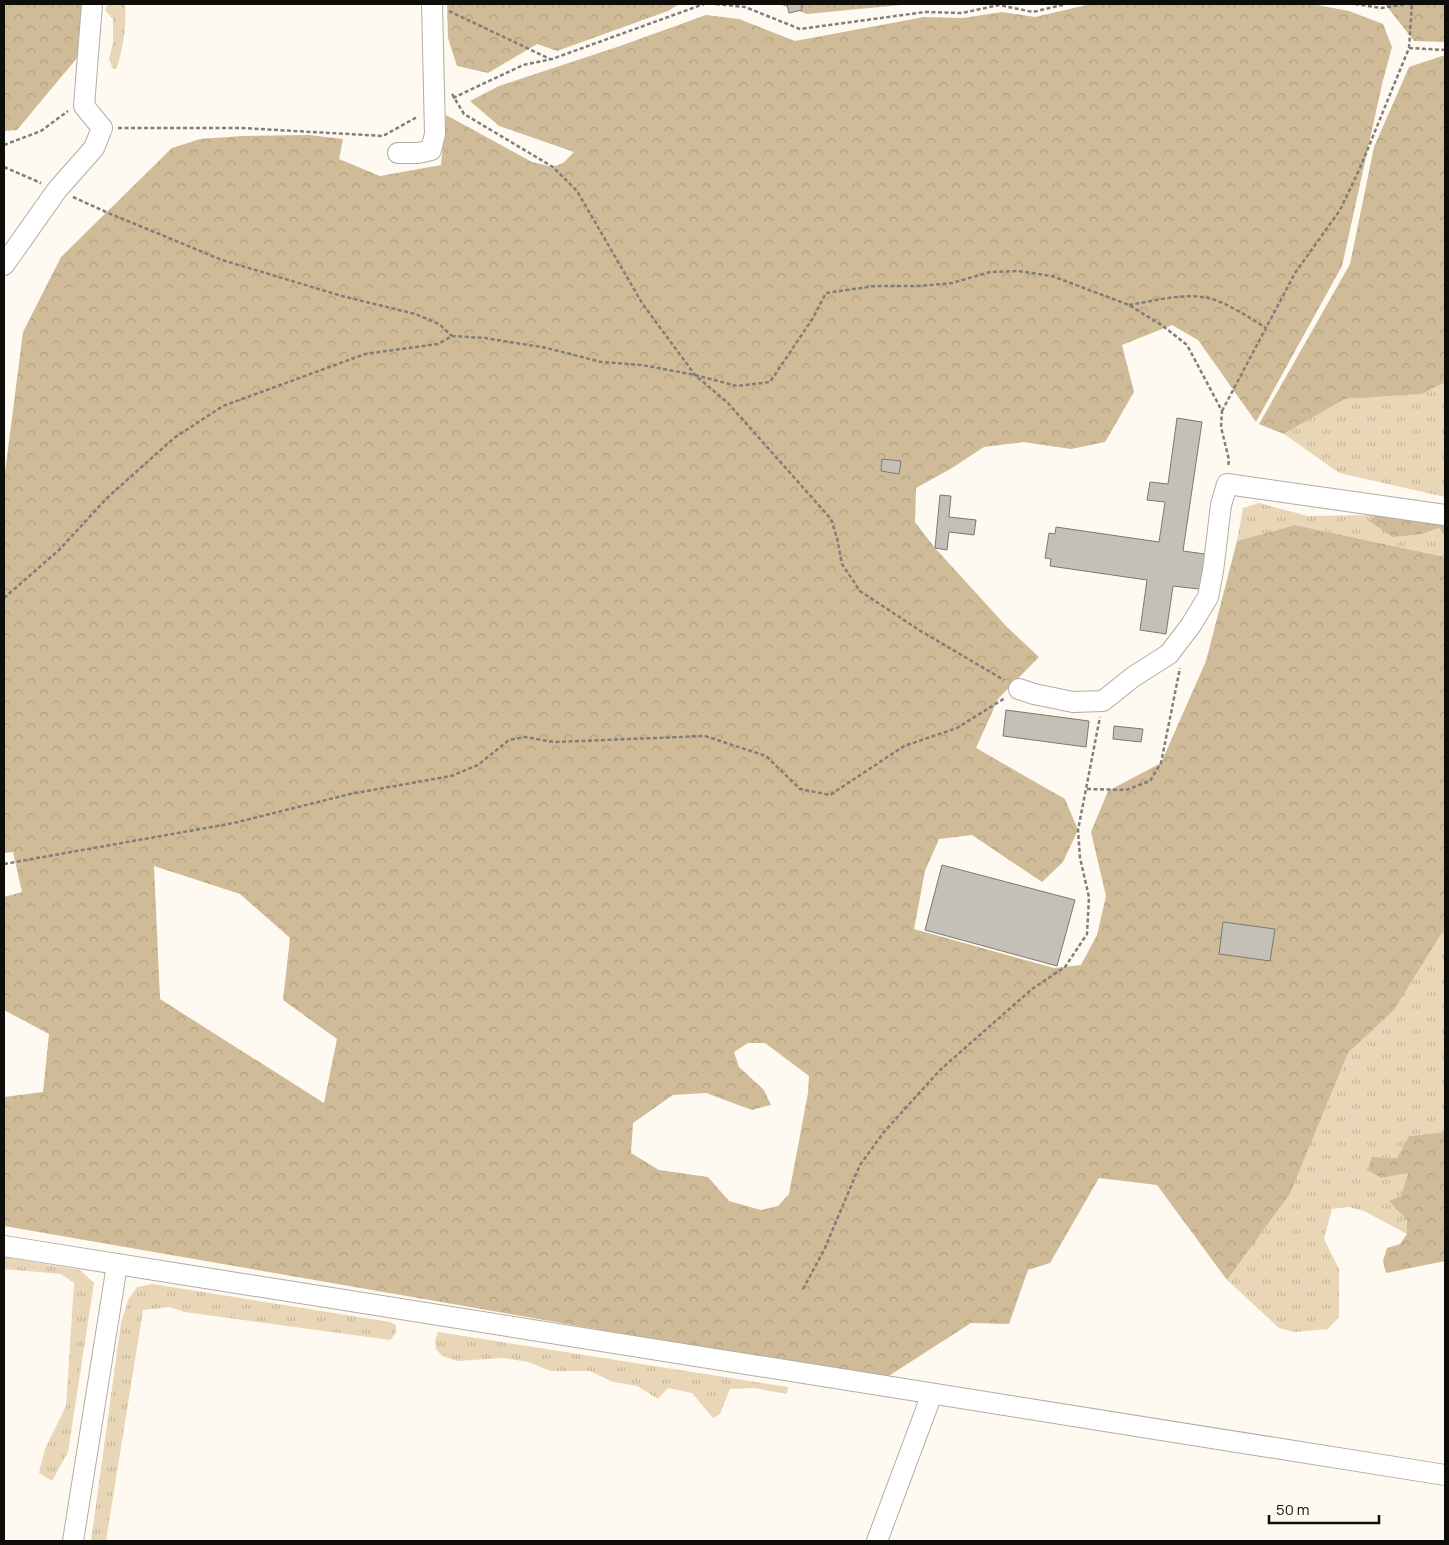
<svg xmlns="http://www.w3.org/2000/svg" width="1449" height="1545" font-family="Manrope,sans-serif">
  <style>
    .grass { fill: url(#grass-tufts) }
    .forest { fill: url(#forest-crowns); fill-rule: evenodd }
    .building { fill: #c4c0b8; stroke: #7c7871 }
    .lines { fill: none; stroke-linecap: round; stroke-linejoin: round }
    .minor-casing { stroke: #b1ada5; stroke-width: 22 }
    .path { stroke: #817e79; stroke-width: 2.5; stroke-dasharray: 4 2.5; stroke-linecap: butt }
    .minor { stroke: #fff; stroke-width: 20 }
  </style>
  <defs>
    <pattern id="grass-tufts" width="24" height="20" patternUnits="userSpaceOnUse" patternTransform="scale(1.25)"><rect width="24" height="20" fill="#e8d6b7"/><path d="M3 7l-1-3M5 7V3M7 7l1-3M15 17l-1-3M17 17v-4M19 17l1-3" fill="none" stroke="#c6b69c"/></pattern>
    <pattern id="forest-crowns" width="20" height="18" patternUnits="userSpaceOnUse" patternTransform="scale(1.25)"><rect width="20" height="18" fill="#cfbb97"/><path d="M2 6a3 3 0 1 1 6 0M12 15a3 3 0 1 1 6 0" fill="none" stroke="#b1a081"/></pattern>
  </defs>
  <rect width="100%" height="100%" fill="#fefaf2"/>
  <!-- grass -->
  <path class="grass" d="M108,4H125C127,26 123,47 117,68L113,69L109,59L113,43V19L105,10Z
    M1445,382V497L1339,473L1284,434L1345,399L1422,394Z
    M1259,503L1308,516L1376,515L1369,521L1422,534L1439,528L1445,536V557L1295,525L1237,541L1243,508Z
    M1445,928V1132L1409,1136L1398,1158L1372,1157L1381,1178L1408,1172L1401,1197L1407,1220V1234L1364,1211L1348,1207L1332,1209L1324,1239L1339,1269V1317L1328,1329L1295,1332L1279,1328L1227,1280L1290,1194L1348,1053L1394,1010Z
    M4,1257L80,1270L94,1283L68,1452L52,1481L39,1473L45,1449L66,1406L74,1283L61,1274L4,1269Z
    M153,1284L390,1322L396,1325V1333L390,1340L184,1312L170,1307L143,1310L106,1541H91L121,1323L128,1300L137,1287Z
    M438,1332L788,1387L787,1394L754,1388L730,1389L720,1414L713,1418L692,1393L668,1388L658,1399L637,1386L613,1382L590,1371H551L528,1362L503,1358L457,1361L442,1356L436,1349L435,1341Z"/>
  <!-- forest -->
  <path class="forest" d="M4,4H83L77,58L17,130L4,131Z
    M447,4H679L668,11L557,51L537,44L488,73L457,66L448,38Z
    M779,4H911L807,14Z
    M1091,4H1312L1349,11L1383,24L1392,47L1383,80L1342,266L1256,422L1198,340L1172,325L1122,345L1134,392L1105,442L1071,449L1023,442L984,447L952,468L916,488L915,522L935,548L1007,627L1039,657L998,699L976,748L1065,799L1078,830L1063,862L1042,882L972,835L939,839L925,871L914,929L1054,968L1081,965L1097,935L1106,896L1091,832L1108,791L1161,763L1206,661L1237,541L1295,525L1445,557V928L1394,1010L1348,1053L1290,1194L1227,1280L1157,1185L1099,1178L1050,1263L1028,1270L1009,1324L971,1323L884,1379L4,1226V1097L43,1092L49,1034L4,1010V897L22,892L13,852L4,853V480L23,332L61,257L172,148L200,139L242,136L309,135L343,139L339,159L380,176L441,165L446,115L532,162L553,167L563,163L574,152L499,126L470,101L499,86L620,46L706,15L739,19L795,41L924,17L963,18L1002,12L1035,17ZM154,866L240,894L290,938L283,1000L337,1039L324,1103L160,999ZM748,1043H765L809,1076L808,1093L789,1194L778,1206L761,1210L729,1201L708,1177L659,1170L631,1153L633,1123L673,1095L706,1093L752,1110L771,1105L764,1090L739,1067L734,1052Z
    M1385,4H1445V42L1414,41Z
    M1445,55V382L1422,394L1345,399L1284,434L1259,424L1350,264L1374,147L1409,67Z
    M1376,515L1445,525V536L1439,528L1422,534L1393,537L1369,521Z
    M1445,1132V1261L1386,1273L1383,1261L1387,1248L1400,1244L1407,1234V1220L1389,1201L1401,1196L1408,1173L1381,1178L1368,1170L1372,1157L1397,1158L1409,1136Z"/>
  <!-- building -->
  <path class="building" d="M787,4H801L802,10L789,13Z
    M1177,418L1202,422L1183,551L1212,555L1207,590L1173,586L1166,634L1140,630L1147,580L1050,566L1051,559L1045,558L1049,533L1055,534L1056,527L1159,542L1165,502L1147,500L1150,482L1168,484Z
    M882,459L901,461L899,474L881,471Z
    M940,495L951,496L949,517L976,520L974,535L949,532L947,550L935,548Z
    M1006,710L1089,721L1086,747L1003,736Z
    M1114,726L1143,729L1141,742L1113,739Z
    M942,865L1075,900L1057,966L925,930Z
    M1223,922L1275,929L1270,961L1219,954Z"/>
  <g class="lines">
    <!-- minor casing -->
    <g class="minor-casing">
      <path id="minor" d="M398,153H418L431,150L435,134L432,4
        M4,265L57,190L94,148L102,128L84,106L92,4
        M1019,689L1034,694L1073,702L1103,701L1133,677L1169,654L1191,625L1208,597L1213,571L1221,505L1227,484L1445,515
        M4,1246L1445,1475
        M73,1541L117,1265
        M877,1541L932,1394"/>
    </g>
    <!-- path -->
    <path class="path" d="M716,4L745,7L800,29L925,12L962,13L999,5L1033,12L1066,4
      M1355,4L1381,8L1407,4
      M449,11L550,59
      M1409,48L1445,50
      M452,94L464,114L553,167L577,191L642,303L695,375L728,403L831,519L837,538L842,564L860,591L919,630L1004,680
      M453,98L523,65L552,59L704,4
      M118,128H242L383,136L417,117
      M4,145L41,131L68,111
      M4,167L41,183
      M73,197L106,212L222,260L342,296L415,314L439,324L452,336
      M1129,305C1153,301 1178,294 1203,297C1222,299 1250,318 1266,328
      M1222,411L1295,273L1340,210L1360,168L1409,48L1412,4
      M4,598L59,550L107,498L174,438L223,406L365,354L438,344L452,336L485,338L547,348L601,362L642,365L695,375L737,386L770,382L813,318L826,293L875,286H920L952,283L990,272L1018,271L1052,276L1129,305L1163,326L1187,345L1222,411L1221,427L1229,460L1228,467
      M1087,789L1126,790L1150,781L1161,763L1180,668
      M4,864L234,823L350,794L451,776L478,765L509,740L525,737L554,742L705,736L766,756L800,789L830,795L904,746L957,728L1005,698
      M803,1289L824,1250L860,1165L884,1132L940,1070L1032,989L1065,967L1087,934L1089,897L1080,858L1078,830L1100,717"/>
    <!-- minor -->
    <use href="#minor" class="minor"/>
  </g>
  <!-- border -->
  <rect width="1449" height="1545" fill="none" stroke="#0e0d0a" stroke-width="10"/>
  <!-- scale -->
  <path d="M1269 1515v8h110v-8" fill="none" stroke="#0e0d0a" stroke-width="2.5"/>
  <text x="1276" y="1515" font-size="15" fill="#0e0d0a" stroke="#fefaf2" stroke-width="4" paint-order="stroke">50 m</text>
</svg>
